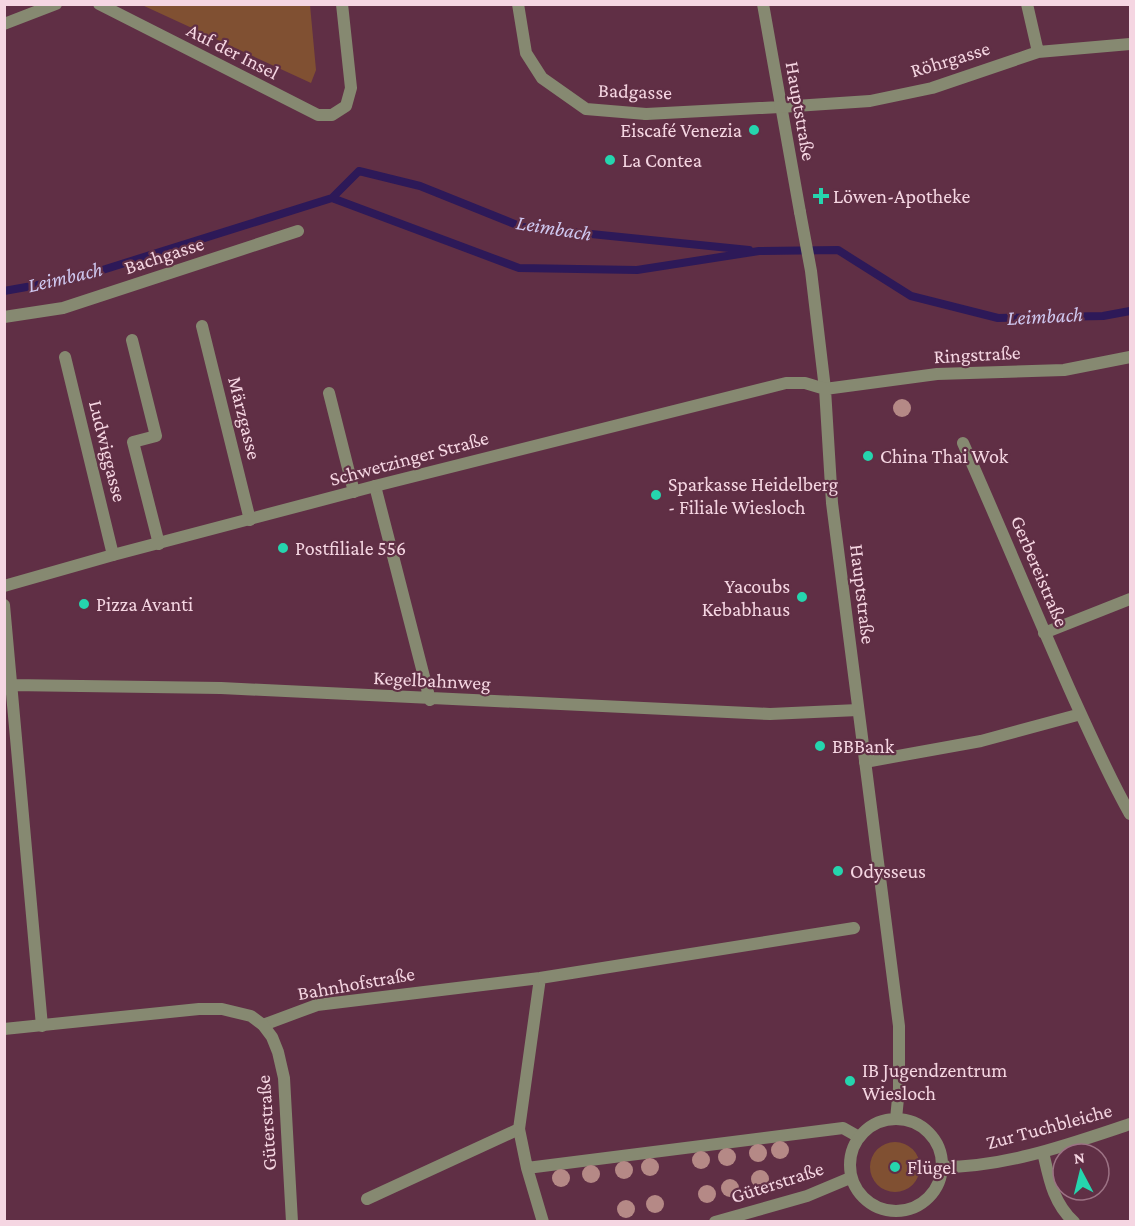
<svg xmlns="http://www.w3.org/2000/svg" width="1135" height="1226" font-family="'Crimson Pro',serif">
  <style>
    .green { fill: #805032 }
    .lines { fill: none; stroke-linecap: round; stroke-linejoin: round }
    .stream { stroke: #2d1958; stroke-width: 8 }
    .service { stroke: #868971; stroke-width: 12 }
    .pedestrian { stroke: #868971; stroke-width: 12 }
    .minor { stroke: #868971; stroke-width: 12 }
    .tertiary { stroke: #868971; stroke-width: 12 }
    .tree { fill: #b58986 }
    .poi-dot { fill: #25d5ae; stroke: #602f45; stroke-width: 2 }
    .labels { text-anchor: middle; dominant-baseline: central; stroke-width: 4.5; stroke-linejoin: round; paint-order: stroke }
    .street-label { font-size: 20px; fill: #f5d6e2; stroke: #602f45 }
    .poi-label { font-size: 20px; fill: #f5d6e2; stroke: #602f45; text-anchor: start }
    .water-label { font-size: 21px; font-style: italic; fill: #cfc8f0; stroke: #602f45 }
  </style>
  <rect width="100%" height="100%" fill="#602f45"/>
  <!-- green -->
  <path class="green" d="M142,5H310L316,70L311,83Z
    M870 1167a25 25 0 1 1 50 0a25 25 0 1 1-50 0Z"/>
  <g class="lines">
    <!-- stream -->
    <path class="stream" d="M332,198L359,171L420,186L522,227L749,250
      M4,291L77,278L332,198L519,268L637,270L759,251L838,250L911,296L998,318L1103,316L1130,311"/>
    <!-- service -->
    <path class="service" d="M202,326L250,520
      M132,340L156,436L133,442L159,544
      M65,357L113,555
      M329,393L354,492
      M519,1129L527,1168L543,1222
      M527,1168L843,1128L859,1137"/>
    <!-- pedestrian -->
    <path class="pedestrian" d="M763,4L800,212
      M646,114L780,107"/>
    <!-- minor -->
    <path class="minor" d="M99,4L318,115H332L346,106L351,88L342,4
      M518,4L526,53L542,78L586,109L646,114
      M1027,4L1038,52
      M4,24L56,4
      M780,107L870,101L932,88L1038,52L1130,44
      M800,212L811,271L825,389
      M4,317L63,308L298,231
      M963,443C1001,528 1036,614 1074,699C1092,738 1109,777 1130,814
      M375,486L430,700
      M4,605L42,1026
      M1044,633L1130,599
      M11,685L221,688L770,714L858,710
      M865,762L981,741L1081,714
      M263,1025L317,1005L540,978L854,928
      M1043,1152C1049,1178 1053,1203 1074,1222
      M942,1167C1007,1167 1070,1144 1130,1124
      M367,1199L519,1129L540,978"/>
    <!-- tertiary -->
    <path class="tertiary" d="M825,389L832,503L899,1026V1088L896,1119
      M4,586L113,555L375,486L786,383H805L825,389L937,374L1064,370L1130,357
      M4,1029L199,1009H222L251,1016L263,1025L272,1037L278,1052L284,1078L292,1222
      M850 1165a46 46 0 1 1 92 0a46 46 0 1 1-92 0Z
      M715,1222L807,1196L850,1178"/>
  </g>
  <!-- trees -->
  <g class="tree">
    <circle cx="902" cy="408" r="9"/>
    <circle cx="780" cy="1150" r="9"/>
    <circle cx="758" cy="1153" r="9"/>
    <circle cx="727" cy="1157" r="9"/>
    <circle cx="701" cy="1160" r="9"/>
    <circle cx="650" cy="1167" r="9"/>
    <circle cx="624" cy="1170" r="9"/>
    <circle cx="591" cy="1174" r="9"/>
    <circle cx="561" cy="1178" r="9"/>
    <circle cx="760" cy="1179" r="9"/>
    <circle cx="730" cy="1188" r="9"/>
    <circle cx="707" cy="1194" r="9"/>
    <circle cx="655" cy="1204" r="9"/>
    <circle cx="626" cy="1209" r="9"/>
  </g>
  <!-- markers -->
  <g class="poi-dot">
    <circle cx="754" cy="130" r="6"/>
    <circle cx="610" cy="160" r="6"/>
    <path d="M818 187h6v6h6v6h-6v6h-6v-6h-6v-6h6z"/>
    <circle cx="868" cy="456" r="6"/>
    <circle cx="656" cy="495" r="6"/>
    <circle cx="283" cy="548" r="6"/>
    <circle cx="802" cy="597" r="6"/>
    <circle cx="84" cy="604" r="6"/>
    <circle cx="820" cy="746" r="6"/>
    <circle cx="838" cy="871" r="6"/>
    <circle cx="850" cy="1081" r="6"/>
    <circle cx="895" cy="1167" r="6"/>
  </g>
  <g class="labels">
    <!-- street labels -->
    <g class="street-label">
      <text transform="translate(233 51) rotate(27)">Auf der Insel</text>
      <text transform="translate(950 59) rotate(-17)">Röhrgasse</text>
      <text transform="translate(635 91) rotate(2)">Badgasse</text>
      <text transform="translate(801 111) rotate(80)">Hauptstraße</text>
      <text transform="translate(164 255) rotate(-18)">Bachgasse</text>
      <text transform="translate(977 354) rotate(-3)">Ringstraße</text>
      <text transform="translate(245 418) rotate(76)">Märzgasse</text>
      <text transform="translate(108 451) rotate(76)">Ludwiggasse</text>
      <text transform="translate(409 458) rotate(-15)">Schwetzinger Straße</text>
      <text transform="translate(1040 571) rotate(67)">Gerbereistraße</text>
      <text transform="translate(863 594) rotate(83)">Hauptstraße</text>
      <text transform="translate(432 680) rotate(3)">Kegelbahnweg</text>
      <text transform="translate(356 983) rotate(-10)">Bahnhofstraße</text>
      <text transform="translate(266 1123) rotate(-94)">Güterstraße</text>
      <text transform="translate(1049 1126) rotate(-15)">Zur Tuchbleiche</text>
      <text transform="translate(777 1182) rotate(-18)">Güterstraße</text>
    </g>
    <!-- poi labels -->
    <g class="poi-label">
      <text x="742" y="130" text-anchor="end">Eiscafé Venezia</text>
      <text x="622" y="160">La Contea</text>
      <text x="833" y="196">Löwen-Apotheke</text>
      <text x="880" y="456">China Thai Wok</text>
      <text x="668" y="484">Sparkasse Heidelberg<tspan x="668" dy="23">- Filiale Wiesloch</tspan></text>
      <text x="295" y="548">Postfiliale 556</text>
      <text x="790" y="586" text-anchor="end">Yacoubs<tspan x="790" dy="23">Kebabhaus</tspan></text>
      <text x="96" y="604">Pizza Avanti</text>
      <text x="832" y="746">BBBank</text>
      <text x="850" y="871">Odysseus</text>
      <text x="862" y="1070">IB Jugendzentrum<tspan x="862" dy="23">Wiesloch</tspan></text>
      <text x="907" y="1167">Flügel</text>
    </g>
    <!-- water labels -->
    <g class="water-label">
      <text transform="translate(554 228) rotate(9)">Leimbach</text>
      <text transform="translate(65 277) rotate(-13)">Leimbach</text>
      <text transform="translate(1045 316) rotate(-3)">Leimbach</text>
    </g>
  </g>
  <!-- border -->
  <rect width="1135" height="1226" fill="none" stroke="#f5d6e2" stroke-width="12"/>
  <!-- north arrow -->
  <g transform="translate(1081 1172) rotate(353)"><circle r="28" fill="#602f45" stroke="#9c7284" stroke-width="1.5"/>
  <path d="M0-4.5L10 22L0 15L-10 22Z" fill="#25d5ae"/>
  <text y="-9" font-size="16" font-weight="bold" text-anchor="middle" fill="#f5d6e2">N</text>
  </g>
</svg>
